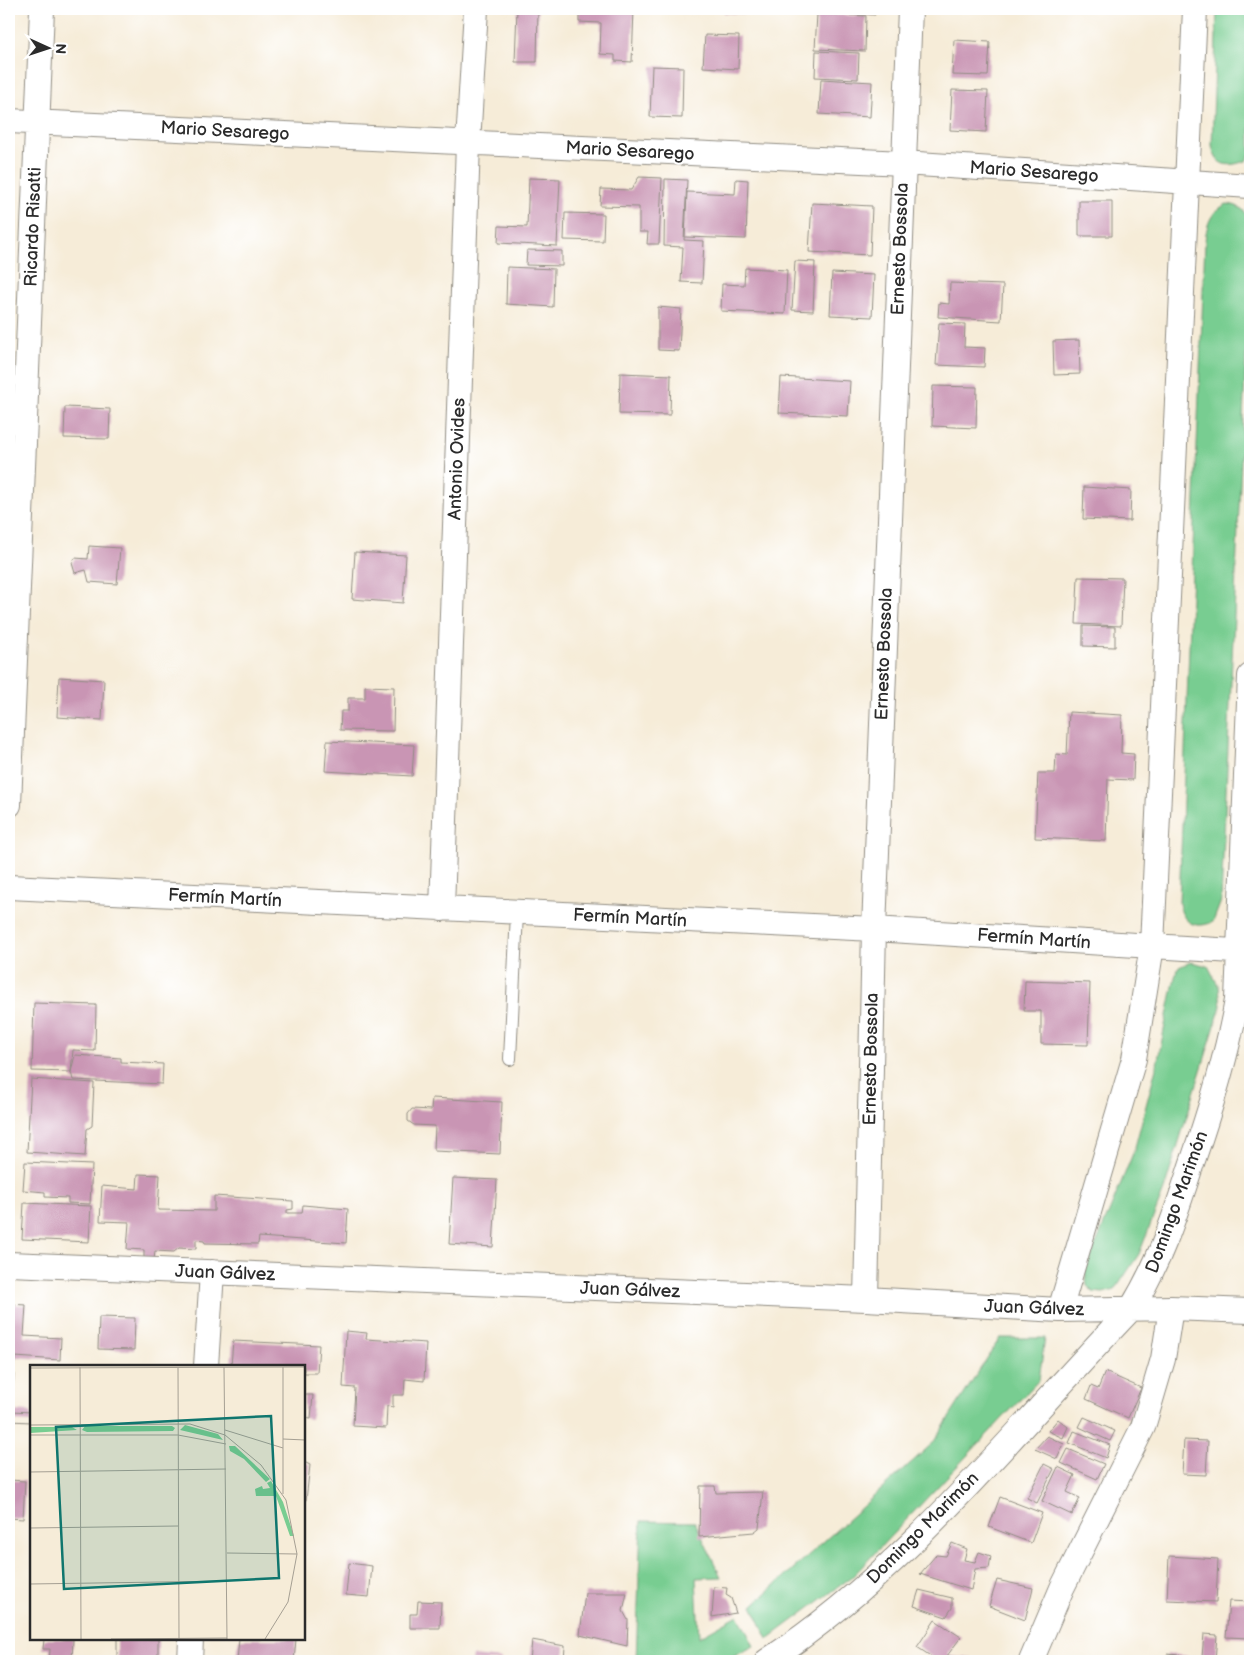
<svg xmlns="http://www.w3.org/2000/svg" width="1259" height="1670" font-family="'Balsamiq Sans',sans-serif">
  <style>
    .green { fill: #78cd91; stroke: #527c5e }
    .building { fill: #c995b4 }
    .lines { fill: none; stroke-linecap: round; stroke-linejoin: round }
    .service-casing { stroke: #908c82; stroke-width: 14 }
    .minor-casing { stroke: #908c82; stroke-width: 26 }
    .service { stroke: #fff; stroke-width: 12 }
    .minor { stroke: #fff; stroke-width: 24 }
    .labels { text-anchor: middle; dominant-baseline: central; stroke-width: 4; stroke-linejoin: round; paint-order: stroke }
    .street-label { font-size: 18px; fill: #2b2b2b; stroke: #fff }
    .inset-road { fill: none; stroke: #a59f93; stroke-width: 1 }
    .view { fill: #0f766e; fill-opacity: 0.15; stroke: #0f766e; stroke-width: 2.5 }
    .inset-edge { fill: none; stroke: #2b2b2b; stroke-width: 2.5 }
  </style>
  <rect width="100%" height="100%" fill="#fff"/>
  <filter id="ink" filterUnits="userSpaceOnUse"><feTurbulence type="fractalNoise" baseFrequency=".02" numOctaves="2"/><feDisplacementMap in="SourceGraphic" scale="10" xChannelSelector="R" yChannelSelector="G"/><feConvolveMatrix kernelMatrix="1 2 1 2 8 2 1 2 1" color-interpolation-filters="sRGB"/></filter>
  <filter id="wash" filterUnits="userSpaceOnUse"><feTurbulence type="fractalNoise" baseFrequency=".0096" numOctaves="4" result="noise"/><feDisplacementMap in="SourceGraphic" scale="20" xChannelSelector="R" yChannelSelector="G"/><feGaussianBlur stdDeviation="1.12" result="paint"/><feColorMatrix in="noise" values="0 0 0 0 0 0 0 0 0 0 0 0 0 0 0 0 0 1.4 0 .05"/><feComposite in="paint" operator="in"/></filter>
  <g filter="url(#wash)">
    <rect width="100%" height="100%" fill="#f6ecd8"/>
    <!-- green -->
    <path class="green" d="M1217,9H1250V154L1246,161C1227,167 1216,168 1212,145Z
      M1227,204C1259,206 1250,243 1250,266L1221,901L1213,922C1194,930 1182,922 1179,903L1205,241C1207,224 1210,212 1227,204Z
      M1191,962L1208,966L1219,987L1221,1006L1164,1190L1139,1254L1115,1290L1103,1293L1093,1292L1087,1286L1085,1271L1134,1151L1157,1064L1175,977L1179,967Z
      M1000,1338H1045L1039,1380L853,1576L768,1639L752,1606L933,1443Z
      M641,1521L695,1522L721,1577L696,1578L699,1637L738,1615L754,1646L725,1661H636Z"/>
    <g id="blocks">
      <!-- building -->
      <path class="building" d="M517,9H538L537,62H515Z
        M579,9H634L632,62L615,61V55L600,54L601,23L579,22Z
        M724,9H748V14L724,13Z
        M844,9H875V15L843,13Z
        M817,14L866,16L865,51L815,49Z
        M705,35L739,36L738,69L703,67Z
        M954,40L990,42L988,76L952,75Z
        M816,51L859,53L858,79L815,77Z
        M652,66L683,67L682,118L650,117Z
        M821,79L872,82L870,117L819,114Z
        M952,90L988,91L986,132L950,130Z
        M639,177L662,178L659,244H647L648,232H639V207L600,206L601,189L631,190Z
        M529,178L560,179L557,246L498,243L499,226L527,227Z
        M665,179L687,180L684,240L704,241L702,283L681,282L683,247L664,246Z
        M736,179L748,180L746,239L685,237L687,192L735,194Z
        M1079,201H1112V236H1079Z
        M812,203L872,206L870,255L809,252Z
        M565,213L604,214L603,241L564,240Z
        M527,250L562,251V266L526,265Z
        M795,261L815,262L813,311L792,310Z
        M507,267L554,269L553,307L506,304Z
        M745,268L787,270L785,314L721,311L722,284L744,285Z
        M832,273L874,275L872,317L830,315Z
        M950,283L1003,285L1001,321L938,317L939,303L949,304Z
        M658,307L681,309L679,351L658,350Z
        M939,323L965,324L964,347L985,348L984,367L936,365Z
        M1079,340L1080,374L1054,375L1053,341Z
        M620,373L671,375L670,415L619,414Z
        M781,377L850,381L848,416L779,413Z
        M933,386L977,387L976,428L932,426Z
        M65,407L110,409L109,439L64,438Z
        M1084,487L1131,490L1130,521L1083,519Z
        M89,546L120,548L117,584L89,582L86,570L75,573L72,563L75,558L88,559Z
        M355,552L406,555L403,603L352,599Z
        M1078,577L1123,578L1121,626L1076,624Z
        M1083,626L1115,627V647L1083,646Z
        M59,677L104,680L102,720L57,717Z
        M365,686L394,687L393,731L340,730L341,711H348V698H365Z
        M1069,712L1122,715L1121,753L1134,754L1133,780L1108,779L1106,841L1035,838L1038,773H1055L1056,754L1067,755Z
        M327,741L414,745L412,776L325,771Z
        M1025,981L1090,983L1088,1045L1041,1044V1011H1024Z
        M34,1003L96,1005L95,1051L73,1050L71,1072L32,1071Z
        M75,1055L121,1058V1062L163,1064L162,1084L73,1080L71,1072Z
        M31,1079L94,1083L92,1126L87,1129L85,1156L27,1152Z
        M432,1098L502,1102L500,1154L434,1151L435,1126L414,1125L408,1121V1114L412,1109L431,1110Z
        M25,1162L92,1165L90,1204L68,1203V1198L45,1197V1192L23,1190Z
        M138,1174L160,1175L158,1210L214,1211V1196L293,1201V1209L287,1210V1213H302L303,1205L348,1209L346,1243L259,1237L258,1244L205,1243L204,1241L196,1240V1249L179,1248L174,1252L155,1251L154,1260L144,1259V1250L127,1249L129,1222L100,1221L102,1186L137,1189Z
        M453,1178L497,1180L493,1247L449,1244Z
        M24,1203L91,1206L89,1242L22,1239Z
        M9,1304L26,1305L24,1336L61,1338L60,1360L15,1357L12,1411L31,1412V1422L9,1421Z
        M99,1317L135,1318L134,1350L98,1349Z
        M346,1331L367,1333L366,1339L426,1343L424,1381L405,1379L404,1395H393V1407L387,1406L386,1428L353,1426L355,1388L343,1387Z
        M233,1341L319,1345L317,1373H304V1366H231Z
        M1105,1372L1141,1388L1128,1418L1086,1399L1091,1386L1098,1389Z
        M304,1395H313L311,1419L304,1418Z
        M1084,1417L1115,1431L1110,1441L1079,1427Z
        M1058,1419L1068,1427L1063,1438L1048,1431Z
        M1074,1431L1110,1445L1106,1458L1069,1443Z
        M1047,1436L1064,1444L1057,1459L1035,1449Z
        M1184,1440L1208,1441L1206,1475L1182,1474Z
        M1068,1449L1104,1464L1097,1479L1061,1463Z
        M304,1462L310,1465L306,1500H304Z
        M1044,1464L1054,1469L1037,1503L1027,1498Z
        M1058,1467L1075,1475L1067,1492L1080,1498L1072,1515L1042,1501Z
        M9,1480L25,1481L23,1519L9,1518Z
        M700,1486H715L716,1493L763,1492L759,1528L754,1532L699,1537Z
        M1000,1497L1042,1513L1031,1543L989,1527Z
        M952,1543L967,1549L964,1560L975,1562L979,1552L991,1556L989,1568L975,1569L971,1590L920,1574L936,1555L946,1556Z
        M1169,1556L1218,1559L1216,1602L1167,1600Z
        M349,1563L372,1566L369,1597L346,1595Z
        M997,1580L1033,1588L1025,1620L989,1606Z
        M714,1587L727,1588L726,1595L731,1598L736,1613L712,1617Z
        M919,1590L952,1598V1608L946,1617L914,1606Z
        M585,1593H627L623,1611L628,1620L627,1646L580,1635Z
        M418,1601L441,1602L440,1628H410V1614H417Z
        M1229,1601L1250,1602V1638L1226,1637Z
        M935,1620L961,1637L947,1656L1000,1661H938L917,1647Z
        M1204,1634L1217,1635L1215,1661H1167V1654L1202,1657Z
        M44,1639H73L72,1661H49L50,1649H43Z
        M117,1639H158V1661H117Z
        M239,1639H296L294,1661H237Z
        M532,1640L565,1646L564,1661H530Z
        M473,1656L501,1659V1661H472Z"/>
    </g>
  </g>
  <g filter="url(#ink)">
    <use href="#blocks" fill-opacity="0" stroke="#908c82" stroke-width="1"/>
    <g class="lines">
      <!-- service casing -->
      <g class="service-casing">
        <path id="service" d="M510,1059L517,913"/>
      </g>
      <!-- minor casing -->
      <g class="minor-casing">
        <path id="minor" d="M9,121L903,163L1250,186
          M9,805L42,9
          M9,887L874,929L1250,952
          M442,909L468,143L476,9
          M9,1264L866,1299L1060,1310L1171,1308L1250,1311
          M866,1299L874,929L910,9
          M1060,1310L1134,1059L1152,946L1195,9
          M206,1366L212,1272
          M190,1661L191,1639
          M767,1661C909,1568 1014,1431 1131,1309C1159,1264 1175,1216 1191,1166C1210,1111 1227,1057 1237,1000L1250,676
          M1031,1661L1062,1588L1143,1427L1163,1359L1171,1308"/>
      </g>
      <!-- service -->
      <use href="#service" class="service"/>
      <!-- minor -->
      <use href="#minor" class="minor"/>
    </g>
  </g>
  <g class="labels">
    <!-- street labels -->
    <g class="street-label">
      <text transform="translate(225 131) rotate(3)">Mario Sesarego</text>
      <text transform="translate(630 151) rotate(3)">Mario Sesarego</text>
      <text transform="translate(1034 172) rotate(4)">Mario Sesarego</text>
      <text transform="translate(33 227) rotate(-88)">Ricardo Risatti</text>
      <text transform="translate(900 249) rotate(-88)">Ernesto Bossola</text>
      <text transform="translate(457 459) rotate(-88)">Antonio Ovides</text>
      <text transform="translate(884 654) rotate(-88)">Ernesto Bossola</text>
      <text transform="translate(225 898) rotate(3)">Fermín Martín</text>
      <text transform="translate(630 918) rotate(3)">Fermín Martín</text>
      <text transform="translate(1034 939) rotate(4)">Fermín Martín</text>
      <text transform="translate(871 1059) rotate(-89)">Ernesto Bossola</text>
      <text transform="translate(1177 1202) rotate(-70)">Domingo Marimón</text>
      <text transform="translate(225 1273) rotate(2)">Juan Gálvez</text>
      <text transform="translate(630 1290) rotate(2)">Juan Gálvez</text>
      <text transform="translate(1034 1308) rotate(2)">Juan Gálvez</text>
      <text transform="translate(923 1528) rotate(-45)">Domingo Marimón</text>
    </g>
  </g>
  <!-- overview -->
  <g transform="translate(30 1365)">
    <rect width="275" height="275" fill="#f6ecd8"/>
    <path d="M155,60L188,69L193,75L150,65ZM55,61H142L145,63L143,66L57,67L52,65ZM0,62H42L47,65L0,68ZM199,81H205L240,114L236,117L214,94L200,86ZM241,116L253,137L264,171H260L246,131H226L225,124L232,121L233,124L240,123L237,118Z" fill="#78cd91"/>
    <path class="inset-road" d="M50,2L51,274M148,2L149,274M194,2L197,274M253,2V129M0,3L275,2M0,60L160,59L195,70L231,100L256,135L267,189L258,237L235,274M195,65L253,83M0,70H148L196,79M253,74L275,75M0,107L196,104M0,163L148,161M197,188L267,189M0,219L197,216M81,274L197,273"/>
    <path class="view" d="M241,51L249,213L34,224L26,62Z"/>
    <rect width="275" height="275" class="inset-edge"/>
  </g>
  <!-- margin -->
  <rect width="1259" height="1670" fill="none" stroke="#fff" stroke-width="30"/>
  <!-- north arrow -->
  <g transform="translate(48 48) rotate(93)" stroke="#ffffff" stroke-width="4" paint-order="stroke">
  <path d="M0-4L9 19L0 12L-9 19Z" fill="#2b2b2b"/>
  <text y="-8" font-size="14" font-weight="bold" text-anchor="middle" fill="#2b2b2b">N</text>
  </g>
</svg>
